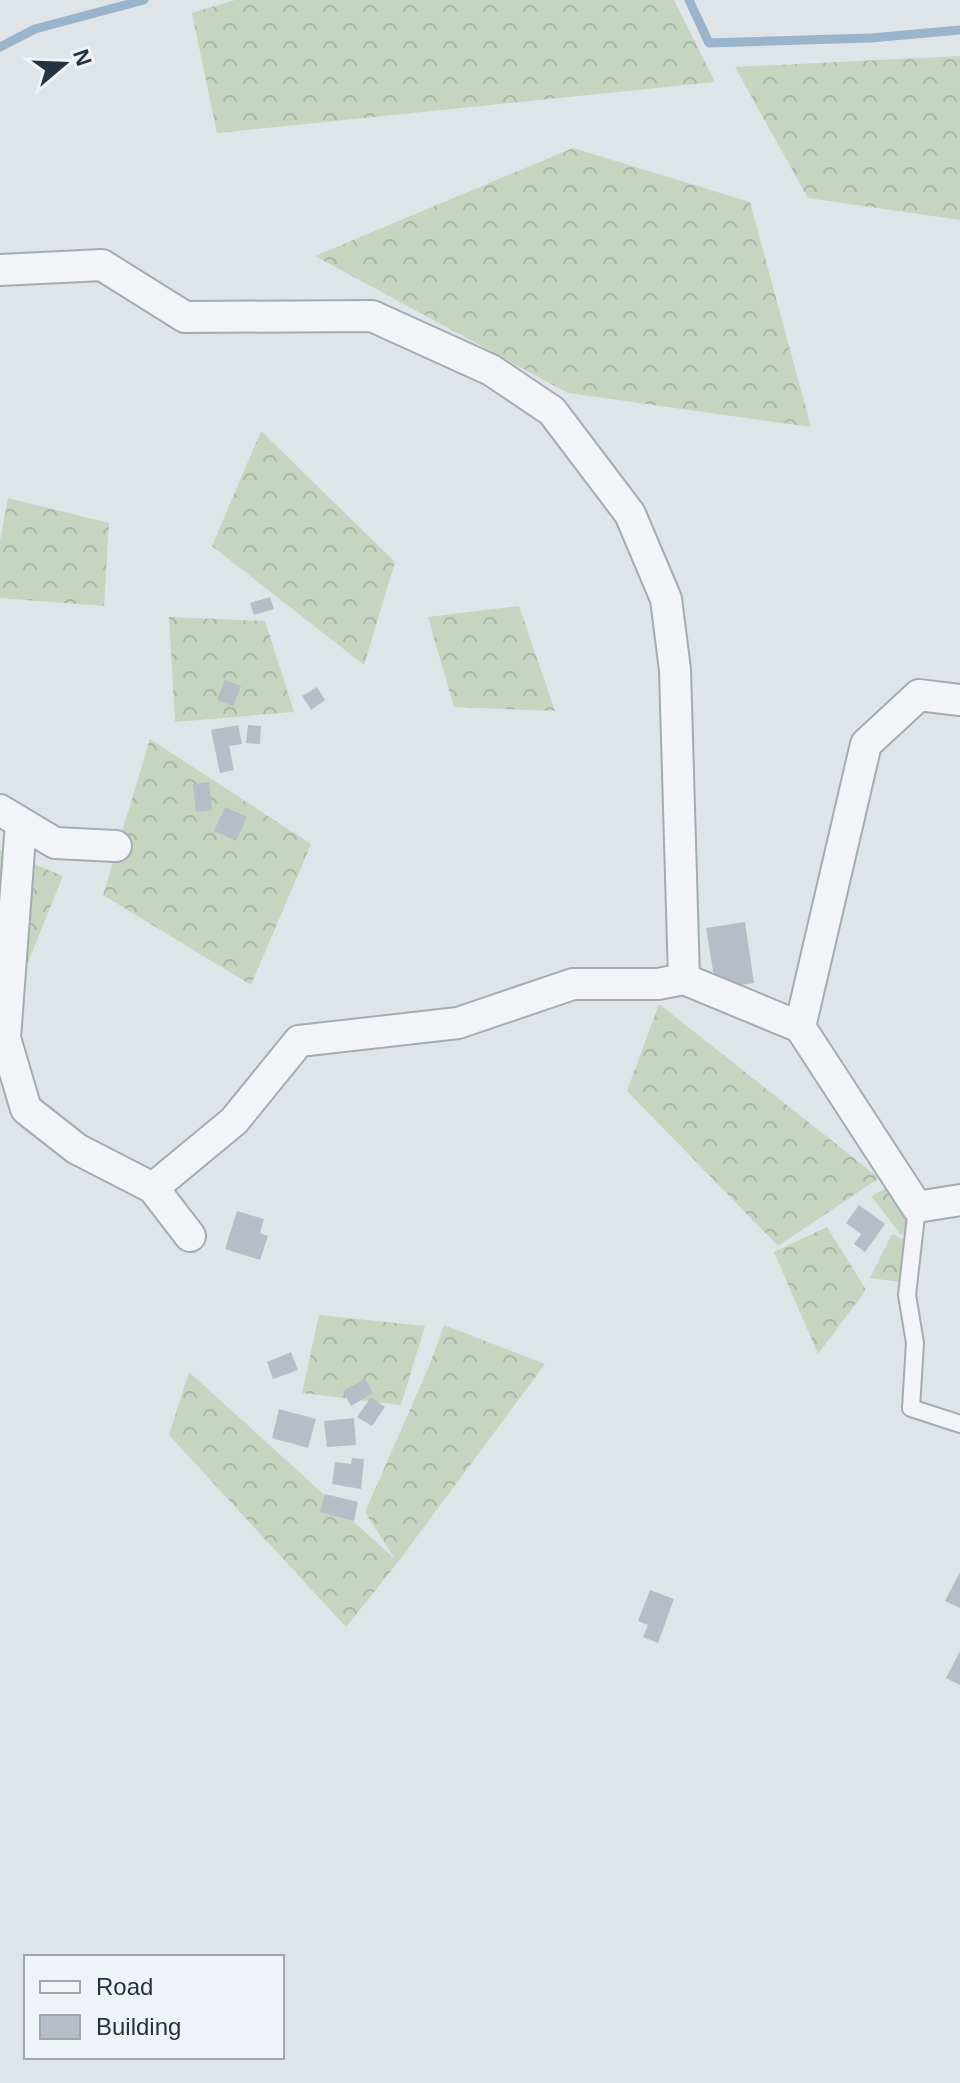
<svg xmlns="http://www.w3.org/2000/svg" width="960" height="2083" font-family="Arial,sans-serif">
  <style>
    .forest { fill: url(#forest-crowns) }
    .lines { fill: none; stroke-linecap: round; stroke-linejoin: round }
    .stream { stroke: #99b4cb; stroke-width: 9 }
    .building { fill: #b6bdc6 }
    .lane-casing { stroke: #a4abb3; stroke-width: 20 }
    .street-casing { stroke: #a4abb3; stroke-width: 34 }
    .lane { stroke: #f2f4f7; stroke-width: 16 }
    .street { stroke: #f2f4f7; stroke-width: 30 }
  </style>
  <defs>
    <pattern id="forest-crowns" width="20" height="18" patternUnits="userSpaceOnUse" patternTransform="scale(2)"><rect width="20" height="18" fill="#c6d4c0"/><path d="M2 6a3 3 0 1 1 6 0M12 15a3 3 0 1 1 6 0" fill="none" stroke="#aab6a6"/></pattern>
  </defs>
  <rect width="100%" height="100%" fill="#dfe4e9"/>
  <!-- forest -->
  <path class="forest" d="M235,0H674L715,82L217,133L192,13Z
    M960,56V220L808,198L735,67Z
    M573,148L750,202L811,427L568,393L315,256Z
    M261,431L395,562L364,665L212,546Z
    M8,498L109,523L104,606L0,598V541Z
    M519,606L555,711L454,707L428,617Z
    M169,617L265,621L294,712L175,722Z
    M150,739L311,844L251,985L103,895Z
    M0,850L63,876L6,1016L0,1000Z
    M659,1004L879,1178L778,1246L627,1091Z
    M890,1186L920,1224L901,1235L871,1196Z
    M827,1227L866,1290L818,1354L774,1252Z
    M892,1234L909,1242L900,1282L870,1278Z
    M319,1315L425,1326L401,1405L302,1393Z
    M444,1325L545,1364L398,1562L346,1627L169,1435L189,1372L395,1559L365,1512L430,1364Z"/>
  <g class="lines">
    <!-- stream -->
    <path class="stream" d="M689,0L709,43L871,38L960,30
      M0,47L35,29L144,0"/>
  </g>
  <!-- building -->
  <path class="building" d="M270,597L274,609L254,615L250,603Z
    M225,680L241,686L233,706L217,700Z
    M317,687L325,700L311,710L302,696Z
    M238,725L242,744L229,746L234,770L220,773L211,730Z
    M248,725L261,726L260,744L246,743Z
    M209,782L212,810L196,812L193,784Z
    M225,807L247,817L236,841L214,831Z
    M745,922L754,983L716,989L706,928Z
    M859,1205L885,1224L865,1252L854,1244L861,1234L846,1223Z
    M237,1211L264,1219L260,1233L268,1236L260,1260L225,1249Z
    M291,1352L298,1370L273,1379L267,1362Z
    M365,1379L373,1393L351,1406L343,1391Z
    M371,1397L385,1407L372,1426L357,1417Z
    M279,1409L316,1419L308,1448L272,1438Z
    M354,1418L356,1445L327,1447L324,1421Z
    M352,1458L364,1459L361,1489L332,1484L335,1462L351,1464Z
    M325,1494L358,1502L354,1521L320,1512Z
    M960,1572V1608L945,1601Z
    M650,1590L674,1599L658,1643L643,1637L648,1625L638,1621Z
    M960,1651V1685L946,1678Z"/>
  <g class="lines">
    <!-- lane casing -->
    <g class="lane-casing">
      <path id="lane" d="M917,1207L907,1295L915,1343L911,1408L960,1424"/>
    </g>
    <!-- street casing -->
    <g class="street-casing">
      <path id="street" d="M0,270L102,265L185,317L372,316L491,370L552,411L630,514L666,599L675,670L684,979L658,984H573L458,1023L299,1041L234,1121L153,1188
        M0,810L55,843L116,846
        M21,823L5,1038L26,1109L77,1149L153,1188L190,1236
        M684,979L800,1027L917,1207L960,1200
        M800,1027L866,744L919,695L960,700"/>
    </g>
    <!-- lane -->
    <use href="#lane" class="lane"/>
    <!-- street -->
    <use href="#street" class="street"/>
  </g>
  <!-- legend -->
  <rect x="24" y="1955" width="260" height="104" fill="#eff3f7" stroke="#9fa6ae" stroke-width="2"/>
  <rect x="40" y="1981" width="40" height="12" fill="#f2f4f7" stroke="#9fa6ae" stroke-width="2"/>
  <text x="96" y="1995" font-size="24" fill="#273241">Road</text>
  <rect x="40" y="2015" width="40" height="24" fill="#b6bdc6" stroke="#9fa6ae" stroke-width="2"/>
  <text x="96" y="2035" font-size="24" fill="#273241">Building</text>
  <!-- north arrow -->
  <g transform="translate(64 64) rotate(71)" stroke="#eff3f7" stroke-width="6" paint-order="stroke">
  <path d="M0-6L14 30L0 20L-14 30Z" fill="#273241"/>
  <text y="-12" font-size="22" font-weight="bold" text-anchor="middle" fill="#273241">N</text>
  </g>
</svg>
